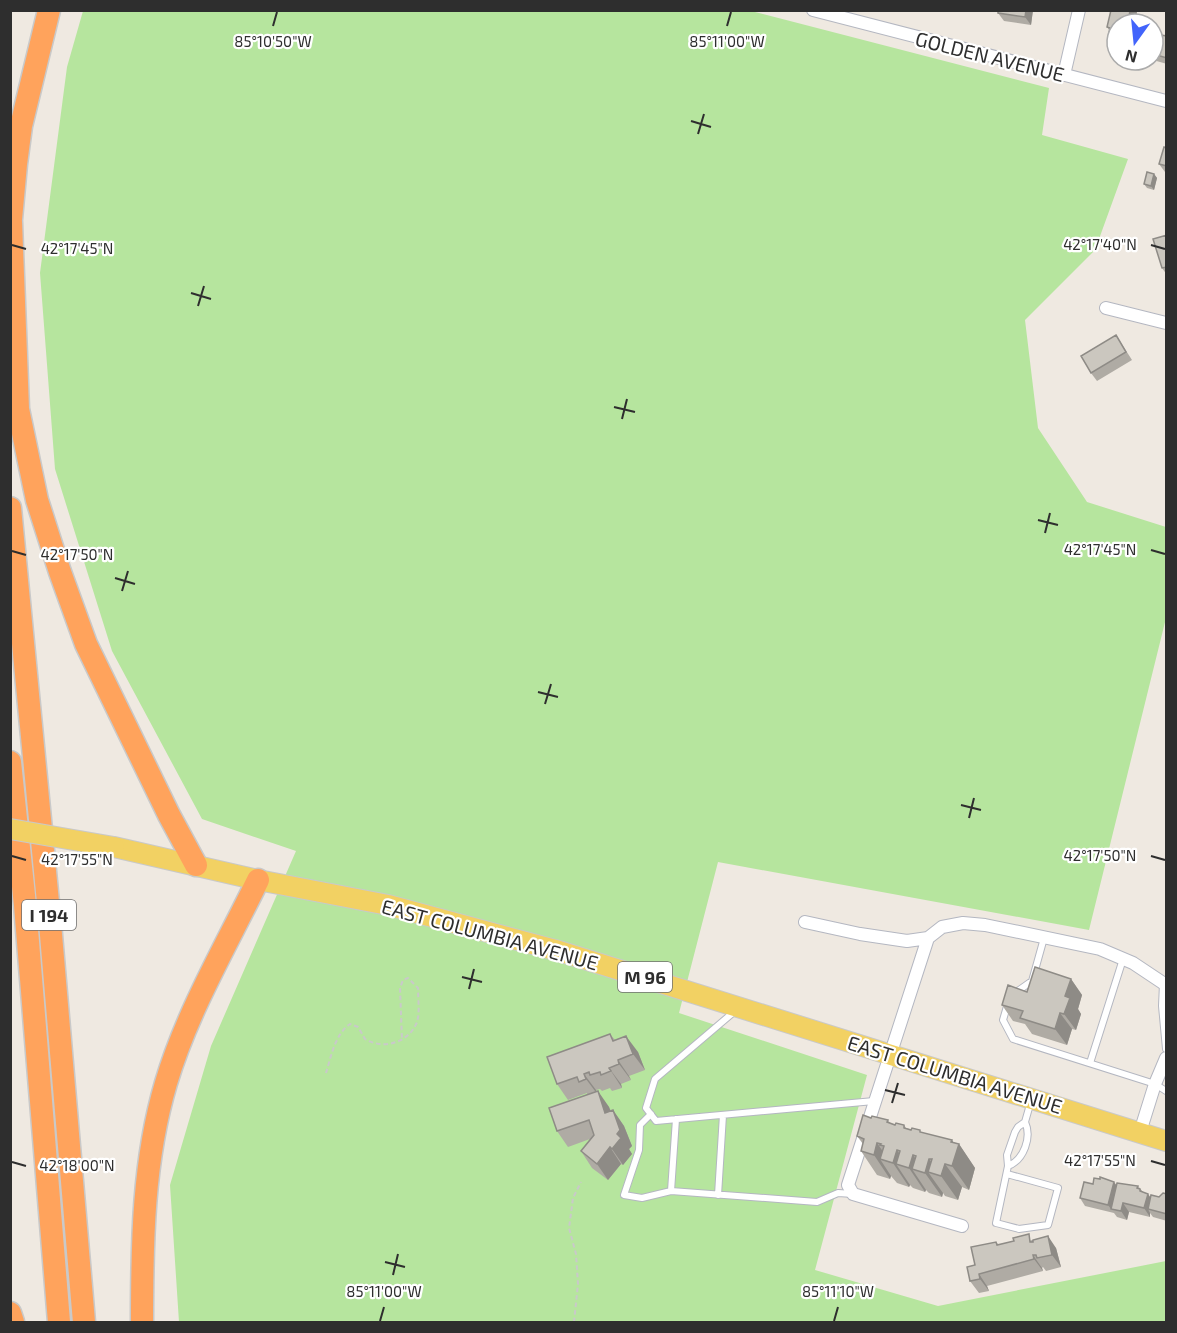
<svg xmlns="http://www.w3.org/2000/svg" width="1177" height="1333" font-family="'Exo 2',sans-serif">
  <style>
    .green { fill: #b6e59e }
    .lines { fill: none; stroke-linecap: round; stroke-linejoin: round }
    .lane-casing { stroke: #b4b7c1; stroke-width: 8 }
    .street-casing { stroke: #b4b7c1; stroke-width: 14 }
    .primary-casing { stroke: #c9c9c9; stroke-width: 22 }
    .highway-casing { stroke: #c9c9c9; stroke-width: 25 }
    .path { stroke: #c9c9c9; stroke-width: 2; stroke-dasharray: 4.5 3; stroke-linecap: butt }
    .lane { stroke: #fff; stroke-width: 6 }
    .street { stroke: #fff; stroke-width: 12 }
    .primary { stroke: #f2d163; stroke-width: 20 }
    .highway { stroke: #ffa35c; stroke-width: 22 }
    .primary-bridge-casing { stroke: #c9c9c9; stroke-width: 22; stroke-linecap: butt }
    .primary-bridge { stroke: #f2d163; stroke-width: 20 }
    .wall { fill: #afaba4 }
    .shaded-wall { fill: #8e8b86 }
    .building { fill: #cbc7bf; stroke: #8e8b86; stroke-width: 1.5 }
    .ticks { fill: none; stroke: #2e2e2e; stroke-width: 2 }
    .labels { text-anchor: middle; dominant-baseline: central; stroke-width: 4.5; stroke-linejoin: round; paint-order: stroke }
    .shield { fill: #fff; stroke: #6d6d6d; stroke-width: 1.5 }
    .shield-label { font-size: 18px; font-weight: bold; fill: #2e2e2e }
    .street-label { font-size: 20px; fill: #2e2e2e; stroke: #fff }
    .ticks-label { font-size: 15px; text-anchor: middle; fill: #2e2e2e; stroke: #fff; stroke-width: 4.5; stroke-linejoin: round; paint-order: stroke }
  </style>
  <rect width="100%" height="100%" fill="#efe9e1"/>
  <!-- green -->
  <path class="green" d="M83,11H751L1049,88L1042,135L1128,159L1095,250L1025,320L1038,428L1087,502L1166,527V618L1089,930L718,862L679,1013L867,1075L815,1270L938,1306L1166,1261V1322H179L170,1185L211,1046L296,851L202,819L112,651L55,469L40,273L67,67Z"/>
  <g class="lines">
    <!-- lane casing -->
    <g class="lane-casing">
      <path id="lane" d="M1163,984L1162,1006L1166,1049
        M1015,993L1032,981L1044,938
        M1008,1003L1003,1020L1013,1039L1155,1084L1166,1091
        M735,1011L655,1079L646,1108L656,1121L874,1101
        M1090,1063L1123,959
        M651,1114L640,1125L639,1150L624,1195L642,1198L671,1191
        M676,1119L671,1191L817,1202L838,1193L853,1194
        M1008,1166C1024,1160 1032,1137 1025,1122L1031,1101
        M1007,1174L1058,1188L1048,1225L1019,1229L996,1223L1008,1166L1007,1155L1015,1132L1018,1127L1025,1122
        M718,1195L723,1115"/>
    </g>
    <!-- street casing -->
    <g class="street-casing">
      <path id="street" d="M813,10L1166,101
        M1064,75L1079,10
        M1106,308L1166,323
        M805,922L860,934L907,941L928,938L942,927L963,923L985,925L1100,949L1133,963L1166,985
        M928,938L848,1185L853,1194L962,1226
        M1140,1132L1155,1084L1166,1058"/>
    </g>
    <!-- primary casing -->
    <g class="primary-casing">
      <path id="primary" d="M114,847L258,880L388,905L559,951L1166,1141"/>
    </g>
    <!-- highway casing -->
    <g class="highway-casing">
      <path id="highway" d="M11,222L18,409L37,500L60,572L86,644L169,815L196,865
        M10,230L16,164L21,126L49,10
        M10,508L50,923L84,1322
        M10,762L25,905L59,1322
        M10,1313L13,1322
        M142,1322C142,1242 143,1161 166,1083C187,1012 226,946 258,880"/>
    </g>
    <!-- path -->
    <path class="path" d="M326,1073C331,1057 335,1034 350,1024L358,1027L365,1039C383,1050 409,1043 417,1022C420,1012 418,999 418,988L408,978L403,980L400,988L402,1040
      M574,1322L578,1284L576,1254L569,1228L573,1198L581,1182"/>
    <!-- lane -->
    <use href="#lane" class="lane"/>
    <!-- street -->
    <use href="#street" class="street"/>
    <!-- primary -->
    <use href="#primary" class="primary"/>
    <!-- highway -->
    <use href="#highway" class="highway"/>
    <!-- primary-bridge casing -->
    <g class="primary-bridge-casing">
      <path id="primary-bridge" d="M10,829L114,847"/>
    </g>
    <!-- primary-bridge -->
    <use href="#primary-bridge" class="primary-bridge"/>
  </g>
  <!-- wall -->
  <path class="wall" d="M998,10H1033L1031,25L1004,21L998,13Z
    M1111,10H1137L1136,19L1117,24V48L1113,47L1108,39L1109,30L1107,27Z
    M1153,34L1167,36V64L1153,60Z
    M1167,148V173L1165,172L1159,164Z
    M1154,174L1157,178L1154,190L1147,188L1144,184Z
    M1167,235V275L1162,268Z
    M1116,335L1132,360L1097,381L1091,373Z
    M1071,979L1082,995L1078,1009L1081,1014L1076,1030L1072,1029L1067,1045L1032,1034L1025,1024L1013,1021L1002,1005L1027,992Z
    M610,1034L615,1040L638,1052L645,1070L629,1076L631,1080L621,1084L622,1088L612,1091L610,1088L602,1091L600,1089L596,1090L609,1107L611,1111L613,1110L624,1126L632,1146L629,1149L632,1154L623,1165L621,1164L608,1180L592,1168L581,1151L590,1139L568,1147L557,1131L587,1094V1093L568,1100L557,1084Z
    M871,1118L888,1120L890,1123L895,1125H904L906,1128L959,1144L975,1168L969,1190L962,1187L958,1200L945,1196L943,1193L942,1197L929,1193L926,1190L925,1192L913,1188L910,1185L909,1187L897,1183L891,1176L890,1179L877,1175L861,1151L863,1144L857,1136Z
    M1114,1182L1117,1186H1138L1143,1192L1148,1194L1151,1198L1159,1197L1167,1194V1221L1153,1217L1150,1213V1217L1129,1212L1127,1220L1117,1217L1114,1213L1085,1206L1080,1198L1093,1184Z
    M1033,1240L1056,1248L1061,1267L1046,1271L1043,1267L1042,1268L1043,1271L987,1286L989,1291L979,1293L970,1281L975,1265L996,1242L999,1245Z"/>
  <!-- shaded-wall -->
  <path class="shaded-wall" d="M1026,10H1033L1031,25L1025,17Z
    M1130,10L1137,11L1136,19L1140,24H1134L1129,17Z
    M1154,174L1157,178L1154,190L1151,186Z
    M1071,979L1082,995L1078,1009L1081,1014L1076,1030L1064,1014L1065,996Z
    M1060,1013L1072,1029L1067,1045L1055,1029Z
    M626,1036L638,1052L645,1070L633,1054Z
    M618,1060L629,1076L631,1080L619,1064Z
    M609,1068L621,1084L622,1088L611,1071Z
    M584,1074L596,1090L598,1095L586,1079Z
    M598,1091L609,1107L617,1129L605,1113Z
    M613,1110L624,1126L632,1146L629,1149L632,1154L623,1165L612,1149L617,1134Z
    M952,1140L957,1148L959,1144L975,1168L969,1190L952,1166Z
    M877,1143L891,1163L880,1159L891,1176L890,1179L874,1155Z
    M610,1147L621,1164L608,1180L597,1164Z
    M897,1150L909,1168L913,1155L925,1173L929,1159L941,1176L928,1172L943,1193L942,1197L925,1173L912,1169L926,1190L925,1192L909,1168L896,1164L910,1185L909,1187L893,1163Z
    M945,1164L962,1187L958,1200L941,1176Z
    M1114,1182L1120,1191L1111,1209L1114,1213L1108,1205Z
    M1148,1194L1153,1202L1148,1209L1150,1213V1217L1144,1208Z
    M1123,1203L1129,1212L1127,1220L1121,1211Z
    M1048,1236L1056,1248L1061,1267L1052,1255Z
    M1033,1255L1042,1268L1043,1271L1034,1259Z
    M979,1274L987,1286L989,1291L980,1279Z"/>
  <!-- building -->
  <path class="building" d="M998,10H1026L1025,17L998,13Z
    M1111,10H1130L1129,17L1136,18L1135,24H1117V41L1108,39L1110,28L1107,27Z
    M1153,34L1167,36V58L1153,54Z
    M1164,147L1167,148V166L1159,164Z
    M1147,172L1154,174L1151,186L1144,184Z
    M1167,235V267L1162,268L1153,239Z
    M1116,335L1126,352L1091,373L1081,356Z
    M1035,967L1071,979L1065,996L1070,998L1064,1014L1060,1013L1055,1029L1020,1018L1023,1011L1002,1005L1008,985L1027,992Z
    M610,1034L613,1041L626,1036L633,1054L618,1060L619,1064L609,1068L611,1071L601,1075L600,1072L590,1075L589,1072L584,1074L586,1079L579,1082L577,1077L557,1084L547,1057Z
    M598,1091L605,1113L613,1110L620,1130L617,1134L621,1138L612,1149L610,1147L597,1164L581,1151L594,1135L589,1120L557,1131L549,1108Z
    M863,1115L871,1118L872,1116L888,1120L887,1122L895,1125L896,1123L904,1125V1128L911,1130L912,1128L920,1130V1132L952,1140L951,1142L959,1144L952,1166L945,1164L941,1176L928,1172L932,1159H929L925,1173L912,1169L916,1156L913,1155L909,1168L896,1164L900,1151L897,1150L893,1163L880,1159L884,1146L880,1145L881,1144L877,1143L874,1155L861,1151L864,1139L857,1136Z
    M1100,1177L1114,1182L1108,1205L1080,1198L1084,1182L1093,1184L1094,1178L1100,1179Z
    M1117,1183L1138,1186L1137,1188L1140,1189V1191L1148,1194L1144,1208L1123,1203L1121,1211L1111,1209Z
    M1163,1193L1167,1194V1214L1148,1209L1151,1195L1159,1197Z
    M1029,1234L1030,1242H1033V1240L1048,1236L1052,1255L1037,1258L1036,1255H1033L1034,1259L979,1274L980,1279L970,1281L967,1267L975,1265L971,1247L996,1242L997,1245L1014,1241L1013,1238Z"/>
  <!-- ticks -->
  <path class="ticks" d="M273,26L277,12M727,26L731,12M691,121L711,127M698,134L704,114M12,245L26,249M1151,245L1165,249M191,293L211,299M198,306L204,286M614,407L635,412M622,419L627,399M1038,520L1058,525M1045,533L1050,513M1151,550L1165,554M12,551L26,555M115,578L135,584M122,591L128,571M538,692L558,697M545,704L551,684M961,805L981,810M969,818L974,798M12,856L26,860M1151,856L1165,860M462,977L482,982M469,989L474,969M885,1090L905,1095M892,1103L898,1083M1151,1161L1165,1165M12,1162L26,1166M385,1262L405,1267M393,1275L398,1254M380,1321L384,1307M834,1321L838,1307"/>
  <g class="labels">
    <!-- shield labels -->
    <g class="shield">
      <rect x="22" y="900" width="54" height="30" rx="4.5"/>
      <rect x="618" y="962" width="54" height="30" rx="4.5"/>
    </g>
    <g class="shield-label">
      <text x="49" y="915">I 194</text>
      <text x="645" y="977">M 96</text>
    </g>
    <!-- street labels -->
    <g class="street-label">
      <text transform="translate(990 56) rotate(14)">GOLDEN AVENUE</text>
      <text transform="translate(490 934) rotate(15)">EAST COLUMBIA AVENUE</text>
      <text transform="translate(955 1074) rotate(17)">EAST COLUMBIA AVENUE</text>
    </g>
  </g>
  <g class="ticks-label">
    <text x="273" y="47">85°10'50"W</text>
    <text x="727" y="47">85°11'00"W</text>
    <text x="1100" y="250">42°17'40"N</text>
    <text x="77" y="254">42°17'45"N</text>
    <text x="1100" y="555">42°17'45"N</text>
    <text x="77" y="560">42°17'50"N</text>
    <text x="1100" y="861">42°17'50"N</text>
    <text x="77" y="865">42°17'55"N</text>
    <text x="1100" y="1166">42°17'55"N</text>
    <text x="77" y="1171">42°18'00"N</text>
    <text x="384" y="1297">85°11'00"W</text>
    <text x="838" y="1297">85°11'10"W</text>
  </g>
  <!-- border -->
  <rect width="1177" height="1333" fill="none" stroke="#2e2e2e" stroke-width="24"/>
  <!-- north arrow -->
  <g transform="translate(1135 42) rotate(195)"><circle r="28" fill="#ffffff" stroke="#ababab" stroke-width="1.5"/>
  <path d="M0-4.5L10 22L0 15L-10 22Z" fill="#4264fb"/>
  <text y="-9" font-size="16" font-weight="bold" text-anchor="middle" fill="#2e2e2e">N</text>
  </g>
</svg>
